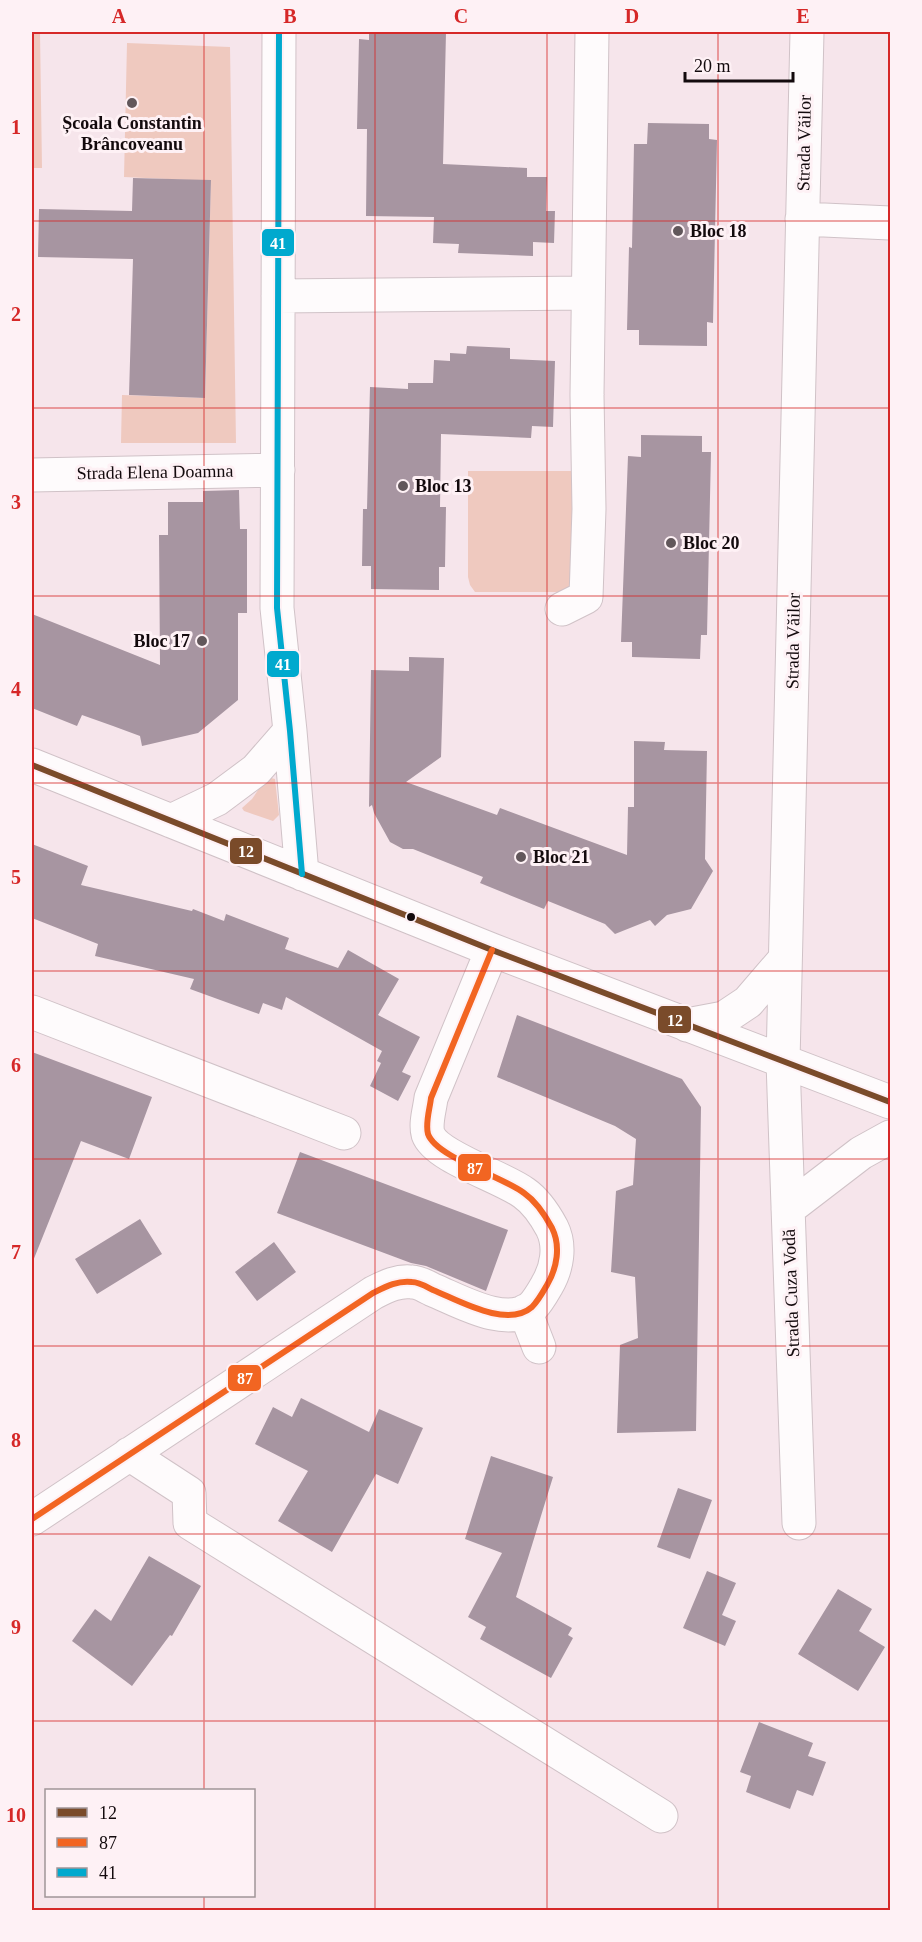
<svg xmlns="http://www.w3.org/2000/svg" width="922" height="1942" font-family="Georgia,serif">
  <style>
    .green { fill: #efc9bf }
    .building { fill: #a795a1 }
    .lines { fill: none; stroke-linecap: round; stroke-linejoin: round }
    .minor-casing { stroke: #d0c2c7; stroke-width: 35 }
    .minor { stroke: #fefbfc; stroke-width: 33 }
    .bus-1-casing { stroke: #fef1f5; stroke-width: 10 }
    .bus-2-casing { stroke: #fef1f5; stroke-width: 10 }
    .bus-3-casing { stroke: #fef1f5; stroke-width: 10 }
    .bus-1 { stroke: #7a4b2a; stroke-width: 6 }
    .bus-2 { stroke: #f26522; stroke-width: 6 }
    .bus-3 { stroke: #00a9ce; stroke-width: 6 }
    .grid { fill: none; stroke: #d62828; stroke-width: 1.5; stroke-opacity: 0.55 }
    .poi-dot { fill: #62575b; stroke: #fef1f5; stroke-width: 2 }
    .bus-dot { fill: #130a0d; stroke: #fef1f5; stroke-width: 2 }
    .labels { text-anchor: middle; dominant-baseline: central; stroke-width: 6; stroke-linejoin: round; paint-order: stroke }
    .poi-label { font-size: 18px; font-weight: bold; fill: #130a0d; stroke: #fef1f5; text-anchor: start }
    .street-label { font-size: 18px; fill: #130a0d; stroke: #fef1f5 }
    .line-badge { stroke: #fef1f5; stroke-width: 2 }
    .badge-label { font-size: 16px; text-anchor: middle; font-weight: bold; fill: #fff }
    .neatline { fill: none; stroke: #d62828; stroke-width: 2 }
    .grid-label { font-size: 20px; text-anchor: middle; font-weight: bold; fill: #d62828 }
  </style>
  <rect width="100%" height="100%" fill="#f6e5eb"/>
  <!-- green -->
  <path class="green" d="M32,32H40L42,168H32Z
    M127,43L230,47L236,443H121L122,395L205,398L211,181L124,177Z
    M468,471H575V581L566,592H475L470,585L468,577Z
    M267,777L275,779L279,815L273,821L244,811L242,808L252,799Z"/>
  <!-- building -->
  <path class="building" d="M369,32H446L443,164L527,168V177H547L546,211H555L554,243L533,242V256L458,253L459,244L433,243L434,217L366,216L367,129H357L359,39L369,40Z
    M648,123L709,124V139L717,140L713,323L707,322V346L639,345V330H627L629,247L632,248L634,144H647Z
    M133,178L211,180L205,398L129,395L133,259L38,257L39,209L132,211Z
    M467,346L510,348V359L555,361L553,427L532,426L531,438L441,434L440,507H446L445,567H439V590L371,589V566H362L363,509H367L370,387L408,389V383H433L434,360L450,361V353L466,354Z
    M641,435L702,436V452H711L707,635H701L700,659L632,657V642H621L628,456L641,457Z
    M239,490L240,529H247V613H238V700L198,733L142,746L140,736L113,726L82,715L77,726L32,708V614L160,665L159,535H168V502H203V491Z
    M409,657L444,658L441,757L406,782L497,815L500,808L627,855L628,807H634V741L665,742L664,750L707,751L705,859L713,871L691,909L667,915L655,926L650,920L615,934L605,924L548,901L544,909L480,883L483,877L413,849H403L390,842L374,813L372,805L369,807L371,670L409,671Z
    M32,844L88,866L81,885L192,911L193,909L224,921L226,914L289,938L285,949L338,968L348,950L399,979L378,1015L420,1037L402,1072L411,1076L398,1101L370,1086L381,1063L377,1061L382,1051L286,997L282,1010L263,1003L259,1014L190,989L194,979L95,956L98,944L32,918Z
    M517,1015L682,1079L701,1107L696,1431L617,1433L620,1345L638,1338L635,1277L611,1272L616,1191L633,1185L636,1139L615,1126L497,1077Z
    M32,1052L152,1097L129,1159L81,1141L33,1261H32Z
    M300,1152L508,1230L486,1291L426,1266L411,1263L277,1213Z
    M140,1219L162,1254L97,1294L75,1259Z
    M274,1242L296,1272L257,1301L235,1272Z
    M301,1398L369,1432L379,1409L423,1428L398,1484L376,1474L332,1552L278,1521L308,1471L255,1444L273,1407L292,1417Z
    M491,1456L553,1477L516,1597L572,1628L568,1635L573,1638L551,1678L480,1639L486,1627L468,1617L502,1553L465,1539Z
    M678,1488L712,1500L690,1559L657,1547Z
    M149,1556L201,1586L172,1636L170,1635L132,1686L72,1641L95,1609L111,1621Z
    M707,1571L736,1583L722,1615L736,1621L725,1646L683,1628Z
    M838,1589L872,1609L859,1631L885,1647L858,1691L798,1654Z
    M759,1722L813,1743L808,1756L826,1762L813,1796L797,1790L790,1809L746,1792L751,1776L740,1772Z"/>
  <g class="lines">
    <!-- minor casing -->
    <g class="minor-casing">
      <path id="minor" d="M279,32L277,608L290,731L302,874
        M802,219L890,223
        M278,296L588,293
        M32,475L278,470
        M562,609L586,597L589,509L587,395L592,32
        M32,765L492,950L890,1102
        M171,821L217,799L256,770L290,731
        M32,1012L344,1133
        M687,1025L724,1018L748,1002L785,959
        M788,1209L861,1153L890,1137
        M525,1311L539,1347
        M129,1454L189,1493L190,1523L661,1816
        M32,1519L373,1293C385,1287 398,1280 412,1282C419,1282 427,1287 433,1290C458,1300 507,1329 532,1307C538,1301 543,1292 547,1285C557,1268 561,1246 552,1228C545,1215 537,1202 524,1193C503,1177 436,1157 428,1134C425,1123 430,1108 431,1098L492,950
        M799,1523L783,1062L807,32"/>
    </g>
    <!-- minor -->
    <use href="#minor" class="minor"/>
    <!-- bus-1 casing -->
    <g class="bus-1-casing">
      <path id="bus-1" d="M32,765L492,950L890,1102"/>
    </g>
    <!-- bus-2 casing -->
    <g class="bus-2-casing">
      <path id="bus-2" d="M32,1519L373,1293C385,1287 398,1280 412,1282C419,1282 427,1287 433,1290C458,1300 507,1329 532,1307C538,1301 543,1292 547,1285C557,1268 561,1246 552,1228C545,1215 537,1202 524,1193C503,1177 436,1157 428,1134C425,1123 430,1108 431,1098L492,950"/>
    </g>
    <!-- bus-3 casing -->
    <g class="bus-3-casing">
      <path id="bus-3" d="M279,32L277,608L290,731L302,874"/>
    </g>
    <!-- bus-1 -->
    <use href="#bus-1" class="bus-1"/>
    <!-- bus-2 -->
    <use href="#bus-2" class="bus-2"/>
    <!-- bus-3 -->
    <use href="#bus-3" class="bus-3"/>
  </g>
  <!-- grid -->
  <path class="grid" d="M204,32V1790M375,32V1910M547,32V1910M718,32V1910M32,221H890M32,408H890M32,596H890M32,783H890M32,971H890M32,1159H890M32,1346H890M32,1534H890M32,1721H890M204,1896V1910"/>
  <!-- markers -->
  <g class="poi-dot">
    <circle cx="132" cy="103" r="6"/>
    <circle cx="678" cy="231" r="6"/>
    <circle cx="403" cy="486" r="6"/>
    <circle cx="671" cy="543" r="6"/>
    <circle cx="202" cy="641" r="6"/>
    <circle cx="521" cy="857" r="6"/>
  </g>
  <circle class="bus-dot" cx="411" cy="917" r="5"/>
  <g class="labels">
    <!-- poi labels -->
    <g class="poi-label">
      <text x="132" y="123" text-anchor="middle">Școala Constantin<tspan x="132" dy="21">Brâncoveanu</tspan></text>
      <text x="690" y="231">Bloc 18</text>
      <text x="415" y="486">Bloc 13</text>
      <text x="683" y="543">Bloc 20</text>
      <text x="190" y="641" text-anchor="end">Bloc 17</text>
      <text x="533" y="857">Bloc 21</text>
    </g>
    <!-- street labels -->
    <g class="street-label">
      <text transform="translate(804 143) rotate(-89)">Strada Văilor</text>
      <text transform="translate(155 472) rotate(-1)">Strada Elena Doamna</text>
      <text transform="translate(793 641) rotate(-89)">Strada Văilor</text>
      <text transform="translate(791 1293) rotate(-92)">Strada Cuza Vodă</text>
    </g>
  </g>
  <g class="line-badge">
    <rect x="261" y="228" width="34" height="29" rx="6" fill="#00a9ce"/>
    <rect x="266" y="650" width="34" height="28" rx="6" fill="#00a9ce"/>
    <rect x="229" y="837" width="34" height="28" rx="6" fill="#7a4b2a"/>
    <rect x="657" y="1005" width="35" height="29" rx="6" fill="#7a4b2a"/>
    <rect x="457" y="1153" width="35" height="29" rx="6" fill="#f26522"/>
    <rect x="227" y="1364" width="35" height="28" rx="6" fill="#f26522"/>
  </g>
  <g class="badge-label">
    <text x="278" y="249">41</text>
    <text x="283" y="670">41</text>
    <text x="246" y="857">12</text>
    <text x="675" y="1026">12</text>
    <text x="475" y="1174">87</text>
    <text x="245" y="1384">87</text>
  </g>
  <!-- border -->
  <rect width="922" height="1942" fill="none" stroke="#fef1f5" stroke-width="66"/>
  <!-- legend -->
  <rect x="45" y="1789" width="210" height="108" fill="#fef1f5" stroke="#a09598" stroke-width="1.5"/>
  <rect x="57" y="1808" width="30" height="9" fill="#7a4b2a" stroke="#a09598" stroke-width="1.5"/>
  <text x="99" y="1819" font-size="18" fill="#130a0d">12</text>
  <rect x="57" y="1838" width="30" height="9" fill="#f26522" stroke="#a09598" stroke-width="1.5"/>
  <text x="99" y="1849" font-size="18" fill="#130a0d">87</text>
  <rect x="57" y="1868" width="30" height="9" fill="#00a9ce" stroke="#a09598" stroke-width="1.5"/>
  <text x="99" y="1879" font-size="18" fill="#130a0d">41</text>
  <!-- scale -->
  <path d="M685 72v9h108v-9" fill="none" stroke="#130a0d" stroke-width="3"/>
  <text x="694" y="72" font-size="18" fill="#130a0d" stroke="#fef1f5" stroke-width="4.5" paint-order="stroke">20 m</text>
  <rect x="33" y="33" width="856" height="1876" class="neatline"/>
  <g class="grid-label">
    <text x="119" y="23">A</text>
    <text x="290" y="23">B</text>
    <text x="461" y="23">C</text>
    <text x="632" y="23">D</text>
    <text x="803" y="23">E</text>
    <text x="16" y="134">1</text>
    <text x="16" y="321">2</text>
    <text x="16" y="509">3</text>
    <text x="16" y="696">4</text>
    <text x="16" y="884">5</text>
    <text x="16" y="1072">6</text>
    <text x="16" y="1259">7</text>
    <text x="16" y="1447">8</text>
    <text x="16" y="1634">9</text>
    <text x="16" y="1822">10</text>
  </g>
</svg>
